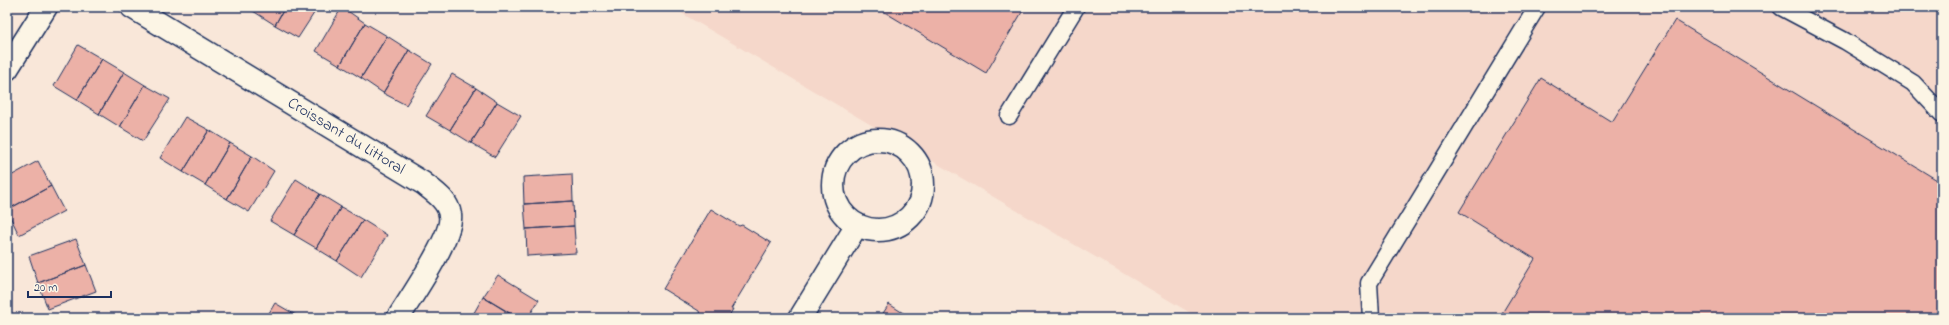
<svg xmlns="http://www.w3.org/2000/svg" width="1949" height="325" font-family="'Indie Flower',sans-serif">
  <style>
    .built { fill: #f5d7ca }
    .building { fill: #ecb1a7; stroke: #1b2f5e }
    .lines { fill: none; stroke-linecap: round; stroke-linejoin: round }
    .lane-casing { stroke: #1b2f5e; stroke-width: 19 }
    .street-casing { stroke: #1b2f5e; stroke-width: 25 }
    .lane { stroke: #fcf5e5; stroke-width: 16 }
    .street { stroke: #fcf5e5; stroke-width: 22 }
    .labels { text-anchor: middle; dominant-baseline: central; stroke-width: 3; stroke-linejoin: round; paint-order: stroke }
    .street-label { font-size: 16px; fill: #1b2f5e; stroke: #fcf5e5 }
  </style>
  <rect width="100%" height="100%" fill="#f9e7d9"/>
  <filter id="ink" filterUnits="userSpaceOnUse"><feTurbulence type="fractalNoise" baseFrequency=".025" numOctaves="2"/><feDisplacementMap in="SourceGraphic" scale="8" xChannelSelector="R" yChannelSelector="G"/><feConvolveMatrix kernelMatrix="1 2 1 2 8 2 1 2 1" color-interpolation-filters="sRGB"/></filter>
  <g filter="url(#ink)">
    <!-- built -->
    <path class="built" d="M671,7H1942V318H1199Z"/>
    <!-- building -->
    <path class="building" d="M245,7H256L253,11Z
      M256,7H285L275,25L253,11Z
      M285,7H318L298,38L275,25Z
      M342,7L365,23L340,65L316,51Z
      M876,7H1025L986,73Z
      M1675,20L1942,183V318H1499L1535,259L1459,212L1541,78L1612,122Z
      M365,23L387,36L361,78L340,65Z
      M387,36L409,50L383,93L361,78Z
      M78,45L102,59L77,100L54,86Z
      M409,50L432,64L406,105L383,93Z
      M102,59L124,72L99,114L77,100Z
      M124,72L145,85L120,127L99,114Z
      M452,74L476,88L450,130L426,116Z
      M145,85L170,99L143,141L120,127Z
      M476,88L497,102L471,143L450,130Z
      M497,102L521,116L495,157L471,143Z
      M185,117L209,130L183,172L160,158Z
      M209,130L230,143L205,185L183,172Z
      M230,143L252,156L227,199L205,185Z
      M252,156L274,171L249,212L227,199Z
      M38,161L51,186L7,210V178Z
      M572,174L573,201L524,204L523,177Z
      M296,179L320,194L294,235L270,221Z
      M51,186L64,211L19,235L7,210Z
      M320,194L341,207L316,248L294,235Z
      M573,201L574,226L526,229L524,204Z
      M341,207L363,220L337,261L316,248Z
      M711,209L739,226L742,225L771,243L731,309H733L728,318H701L699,311L663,289Z
      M363,220L387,235L361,277L337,261Z
      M574,226L576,253L527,256L526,229Z
      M76,239L86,265L38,283L29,256Z
      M86,265L96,291L48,309L38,283Z
      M498,275L539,300L528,318H517L483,297Z
      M483,297L505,310L517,318H471Z
      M275,303L301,318H266Z
      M889,304L911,318H880Z"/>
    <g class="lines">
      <!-- lane casing -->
      <g class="lane-casing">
        <path id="lane" d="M1781,7L1845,41L1913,83L1942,114
          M1009,116L1076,7
          M1371,318L1369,283L1537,7"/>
      </g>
      <!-- street casing -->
      <g class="street-casing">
        <g id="street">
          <path id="s1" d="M132,7L423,183C433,191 448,200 450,215C454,235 410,299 398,318"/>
          <path d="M7,69L46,7"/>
          <circle cx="878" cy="185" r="45"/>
          <path d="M800,318L857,225"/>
        </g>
      </g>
      <!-- lane -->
      <use href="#lane" class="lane"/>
      <!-- street -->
      <use href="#street" class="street"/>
    </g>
  </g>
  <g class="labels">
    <!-- street labels -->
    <g class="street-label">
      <text stroke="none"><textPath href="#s1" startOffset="250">Croissant du Littoral</textPath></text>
    </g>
  </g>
  <!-- margin -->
  <rect width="1949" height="325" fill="none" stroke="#fcf5e5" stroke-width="24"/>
  <rect x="12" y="12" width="1925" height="301" fill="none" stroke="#1b2f5e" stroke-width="1.5" filter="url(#ink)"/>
  <!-- scale -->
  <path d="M28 291v6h83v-6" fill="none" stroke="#1b2f5e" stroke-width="2"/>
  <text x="34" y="291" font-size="12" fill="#1b2f5e" stroke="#fcf5e5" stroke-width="3" paint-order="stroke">20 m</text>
</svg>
